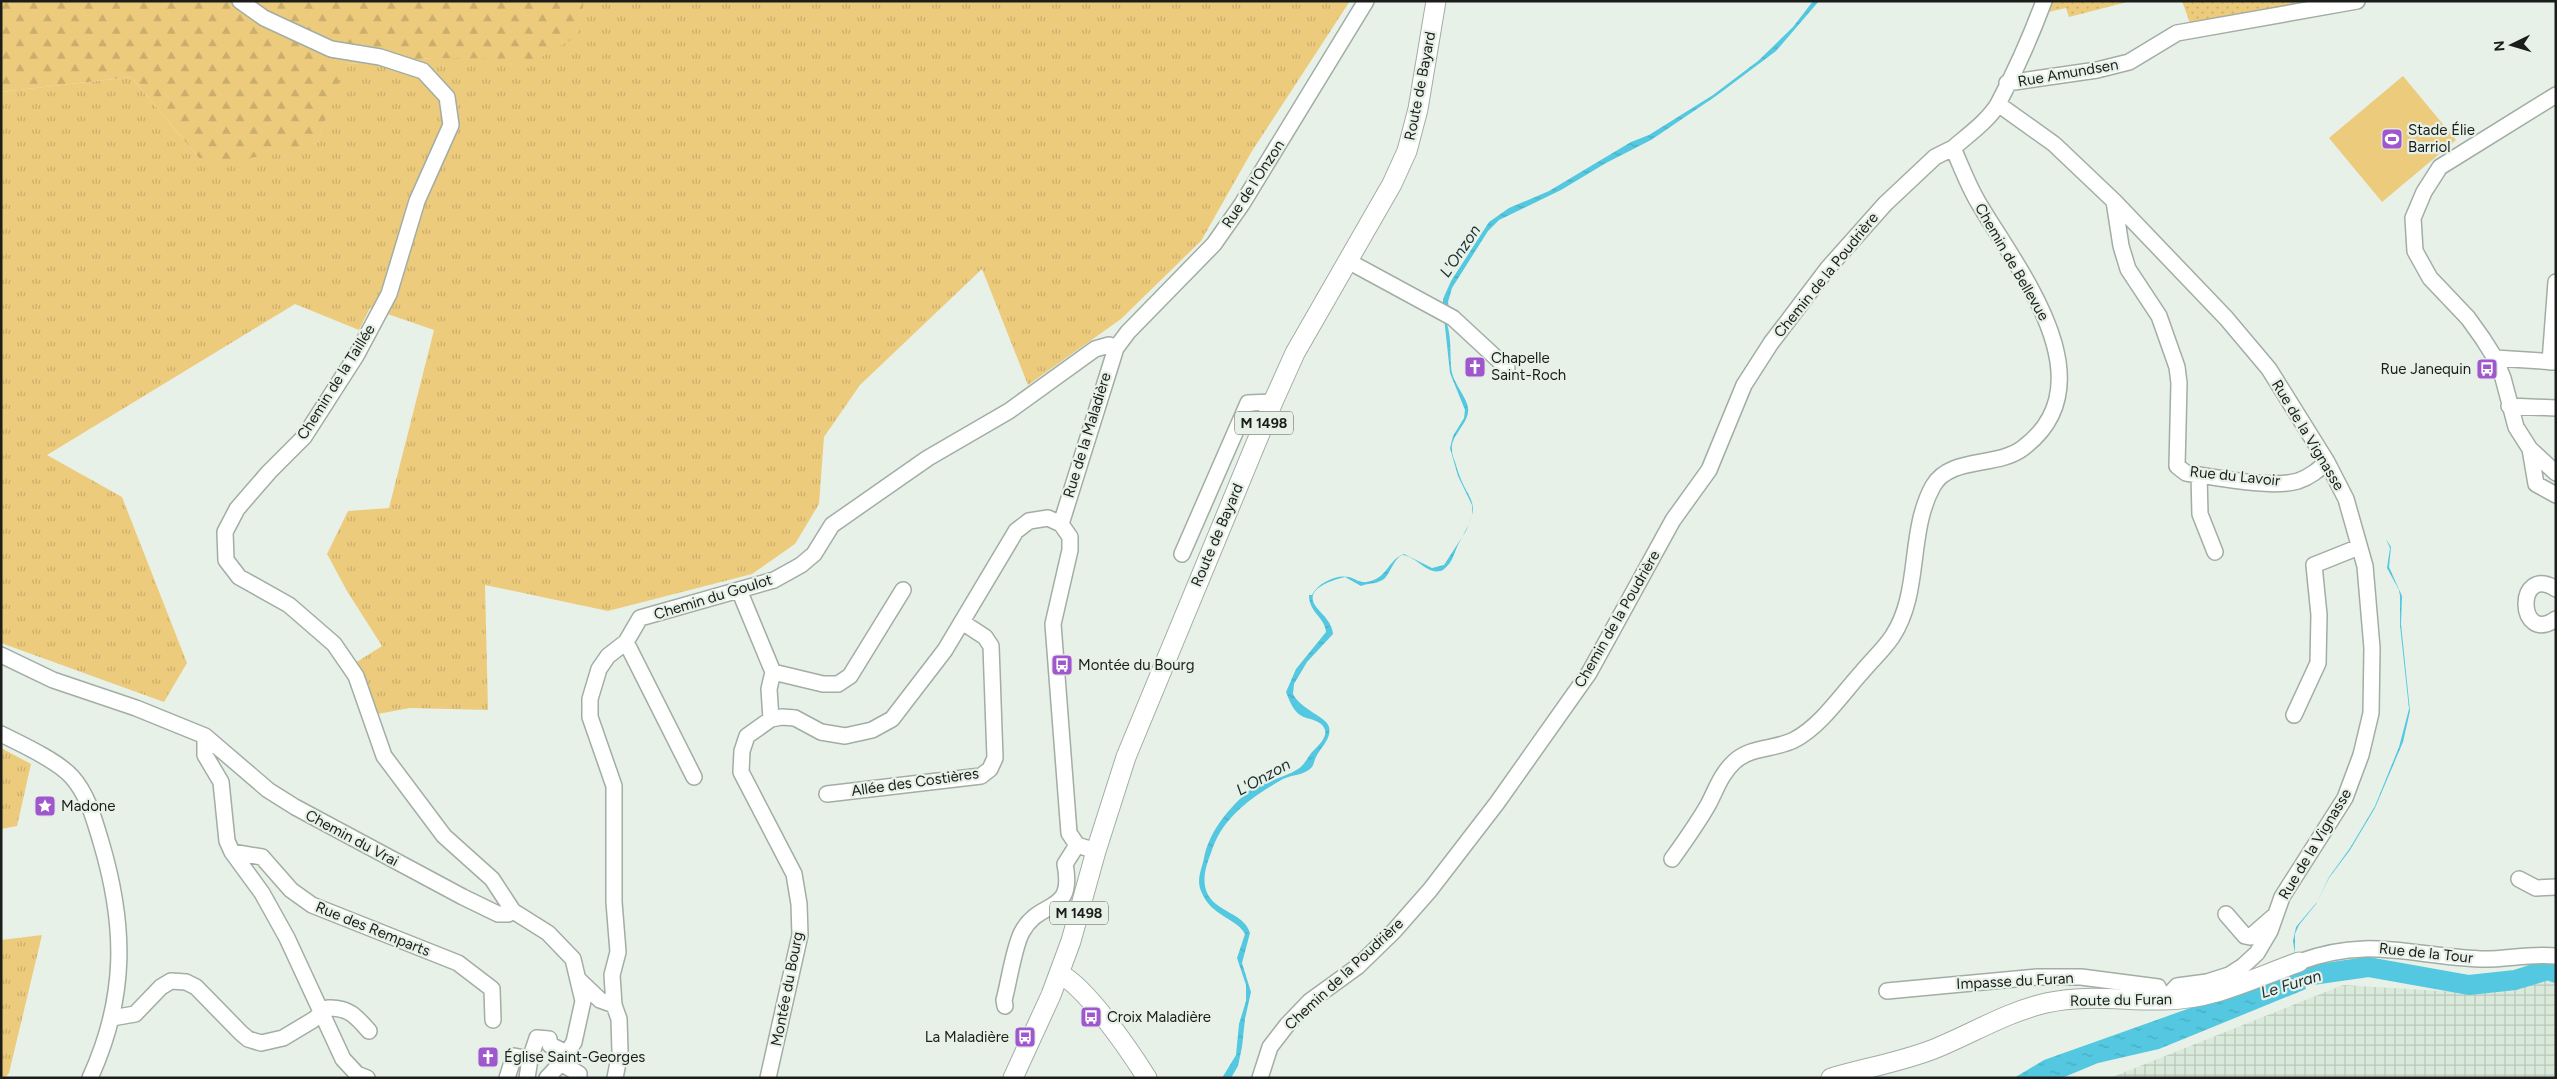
<svg xmlns="http://www.w3.org/2000/svg" width="2557" height="1079" font-family="Figtree,sans-serif">
  <style>
    .industrial { fill: url(#industrial-grid) }
    .grass { fill: url(#grass-tufts) }
    .forest { fill: url(#forest-firs) }
    .park { fill: url(#park-dots) }
    .pitch { fill: #edcb7d }
    .water { fill: url(#water-ripples) }
    .lines { fill: none; stroke-linecap: round; stroke-linejoin: round }
    .river { stroke: #53c8e0; stroke-width: 20 }
    .minor-casing { stroke: #a2ada4; stroke-width: 18 }
    .major-casing { stroke: #a2ada4; stroke-width: 21 }
    .minor { stroke: #fff; stroke-width: 15 }
    .major { stroke: #fff; stroke-width: 19 }
    .labels { text-anchor: middle; dominant-baseline: central; stroke-width: 4.5; stroke-linejoin: round; paint-order: stroke }
    .shield { fill: #e7f1e8; stroke: #585d58; stroke-width: 1 }
    .shield-label { font-size: 14px; font-weight: bold; fill: #1a1d1a }
    .street-label { font-size: 15px; fill: #1a1d1a; stroke: #e7f1e8 }
    .poi-label { font-size: 15px; fill: #1a1d1a; stroke: #e7f1e8; text-anchor: start }
    .water-label { font-size: 16px; font-style: italic; fill: #192d32; stroke: #e7f1e8 }
  </style>
  <defs>
    <pattern id="industrial-grid" width="8" height="8" patternUnits="userSpaceOnUse" patternTransform="scale(1.25)"><rect width="8" height="8" fill="#d9eadb"/><path d="M0 4h8M4 0v8" fill="none" stroke="#bac8bb"/></pattern>
    <pattern id="grass-tufts" width="24" height="20" patternUnits="userSpaceOnUse" patternTransform="scale(1.25)"><rect width="24" height="20" fill="#edcb7d"/><path d="M3 7l-1-3M5 7V3M7 7l1-3M15 17l-1-3M17 17v-4M19 17l1-3" fill="none" stroke="#cbae6b"/></pattern>
    <pattern id="forest-firs" width="22" height="20" patternUnits="userSpaceOnUse" patternTransform="scale(1.25)"><rect width="22" height="20" fill="#edcb7d"/><path d="M5 1l3.5 6h-7zM16 11l3.5 6h-7z" fill="#cbae6b"/></pattern>
    <pattern id="park-dots" width="8" height="8" patternUnits="userSpaceOnUse" patternTransform="scale(1.25)"><rect width="8" height="8" fill="#edcb7d"/><path d="M2 2h.1M6 6h.1" fill="none" stroke="#cbae6b" stroke-width="1.8" stroke-linecap="round"/></pattern>
    <pattern id="water-ripples" width="26" height="14" patternUnits="userSpaceOnUse" patternTransform="scale(1.25)"><rect width="26" height="14" fill="#53c8e0"/><path d="M2 4q2-2 4 0t4 0M15 11q2-2 4 0t4 0" fill="none" stroke="#48abc0"/></pattern>
  </defs>
  <rect width="100%" height="100%" fill="#e7f1e8"/>
  <!-- industrial -->
  <path class="industrial" d="M2548,953L2556,954V1078H2110L2343,985L2458,992L2533,963Z"/>
  <!-- grass -->
  <path class="grass" d="M584,1H1350L1252,151L1201,241L1121,319L1028,385L982,269L860,385L824,437L819,504L795,544L752,574L608,611L485,585L488,710L410,708L378,714L355,663L382,646L347,591L327,554L348,511L389,508L434,330L370,308L359,330L295,304L47,455L122,497L187,663L164,702L1,643V92L131,77L199,158L317,143L344,64L434,58L577,36Z
    M1,748L31,764L17,826L1,829Z
    M42,935L9,1073L5,1078H1V940Z"/>
  <!-- forest -->
  <path class="forest" d="M1,1H584L578,36L538,59L434,58L345,64L317,143L233,162L199,158L131,77L1,92Z"/>
  <!-- park -->
  <path class="park" d="M2049,1H2131L2069,17L2066,8L2044,13Z
    M2182,1H2330L2191,26Z"/>
  <!-- pitch -->
  <path class="pitch" d="M2403,76L2456,140L2382,202L2329,138Z"/>
  <!-- water -->
  <path class="water" d="M1813,1H1819L1776,51L1716,96L1651,140L1606,163L1561,190L1499,220L1488,231L1452,288L1448,302L1449,310L1443,311V299L1451,281L1489,222L1509,208L1549,191L1631,142L1649,135L1713,95L1758,61L1793,27Z
    M1444,317C1453,334 1449,355 1452,373C1455,385 1467,398 1468,408C1470,423 1450,435 1452,450C1452,456 1455,460 1456,465C1468,507 1485,496 1460,541C1454,551 1454,562 1443,570C1428,577 1417,556 1402,555C1394,559 1391,571 1385,578C1379,584 1368,583 1361,586L1345,577C1333,580 1301,589 1317,608C1324,616 1332,623 1333,634L1307,662L1294,684L1293,694C1301,710 1326,716 1329,727C1332,739 1320,748 1316,757C1314,761 1314,765 1311,768C1305,775 1291,775 1283,779C1252,797 1222,817 1211,853C1207,863 1203,875 1205,886C1209,912 1244,911 1250,933L1242,963L1251,992L1245,1019L1242,1047L1238,1066L1231,1078H1222L1236,1055L1239,1024L1246,1001V985L1237,958L1245,934C1237,918 1211,917 1201,891C1196,879 1202,869 1204,858C1209,833 1225,813 1244,795C1259,781 1281,780 1298,769C1306,764 1308,755 1315,749C1319,745 1327,737 1325,730C1322,719 1307,720 1300,715C1293,710 1289,700 1286,692L1296,669L1326,632C1325,617 1309,613 1309,595H1312C1318,583 1336,574 1349,577C1358,580 1361,584 1371,581C1387,577 1390,558 1404,554L1432,568L1444,565L1466,531L1472,515V505L1458,476L1450,448L1453,436L1464,418L1465,410L1450,373Z
    M2386,539L2391,547L2389,567L2402,596L2401,624L2410,711L2403,742L2375,808L2350,850L2329,878L2316,904L2299,925L2295,934V954L2293,941L2296,927L2317,902L2329,877L2350,848L2375,806L2399,747L2409,709L2400,625V596L2399,590L2387,568L2390,548Z
    M2300,969L2306,989L2159,1049L2098,1063L2062,1078H2014L2044,1060Z"/>
  <g class="lines">
    <!-- river -->
    <path class="river" d="M2277,987L2305,976L2368,967L2469,985L2515,980L2548,970L2556,973"/>
    <!-- minor casing -->
    <g class="minor-casing">
      <path id="minor" d="M240,1L264,18L331,49L380,57L423,71L447,97L451,125L417,201L389,294L356,356L304,437L269,472L237,509L225,532L226,560L239,577L289,605L334,644L356,676L384,756L444,836L492,879L513,911L548,933L573,959L583,1001L574,1042L561,1063L547,1078
        M2007,83L2097,70L2129,62L2177,33L2357,1
        M2556,95L2440,167L2424,192L2413,218L2415,251L2430,278L2468,318L2483,339L2495,358L2503,378L2516,427L2530,449L2556,473
        M2114,201L2121,246L2128,269L2159,316L2177,367L2179,383L2177,466L2186,473C2214,477 2272,489 2298,481C2310,477 2318,470 2327,462
        M1348,261L1453,318L1507,368
        M2495,358L2556,362
        M2550,362L2556,282
        M2509,406L2556,408
        M2530,449L2536,484L2556,495
        M2199,475L2200,514L2215,552
        M1061,524L1116,348L1128,332L1214,244L1242,204L1366,1
        M1182,554L1248,403L1273,402
        M2556,589C2515,563 2517,646 2556,619
        M739,590L773,672L769,689L771,719
        M626,642L694,777
        M1,655L53,680L136,708L205,736L268,790L295,807L463,897L498,914H508L513,911
        M773,672L823,684H838L850,676L903,590
        M2294,715L2318,663L2319,615L2314,565L2359,547
        M1,734C21,744 58,761 72,777C88,795 94,819 101,842C126,926 127,997 90,1078
        M205,736V755L221,782L227,841L232,852L262,893L287,938L343,1059L357,1074L367,1078
        M827,794L981,776L990,769L995,758L991,646L985,637L962,622
        M232,852L262,857L291,890L312,905L458,963L492,989L493,1020
        M1672,859C1685,841 1697,824 1708,805C1716,790 1721,774 1734,762C1751,746 1774,750 1794,740C1821,726 1842,694 1862,672C1872,660 1884,649 1892,637C1922,592 1907,533 1933,486C1950,456 1997,468 2023,448C2111,382 2016,267 1978,202C1968,185 1961,166 1953,148C1967,136 1989,120 1998,104C2015,72 2031,36 2044,1
        M2519,879L2536,888L2556,887
        M2226,914L2245,936L2250,937L2273,917
        M2299,962C2368,936 2410,956 2480,959C2505,960 2530,953 2556,956
        M579,980L600,1000L614,1005
        M1887,991L2037,977H2081L2158,987L2164,1000L2177,986L2207,982L2229,975L2243,966L2257,953L2270,931L2282,897L2345,798L2361,755L2371,713L2372,648L2365,566L2346,499L2327,462L2269,369L2226,318L2114,201L2054,144L1998,104
        M1005,1006L1004,1000C1009,982 1014,946 1022,932C1040,898 1075,916 1065,864L1077,845
        M112,1018L135,1014L161,987L171,981L186,982L196,987L241,1033L248,1039L261,1043L283,1038L313,1020L328,1008C348,1007 356,1016 369,1031
        M561,1063L579,1074V1078
        M507,1078L514,1056L530,1059
        M527,1078L530,1059L537,1038L549,1039L550,1045L567,1053
        M615,1078L620,1052L619,1019L614,1005L612,975L618,952L614,902V786L590,717V699L599,669L608,656L626,642L640,618L774,580L801,565L814,554L832,525L928,458L1009,411L1095,349L1109,345L1116,348
        M768,1078L800,935L799,904L794,874L741,772L742,751L747,736L771,719L782,717L795,718L821,732L845,736L872,730L892,719L945,650L1016,531L1029,521L1048,518L1061,524L1070,537V550L1053,624L1069,833L1077,845L1096,851
        M1260,1078L1270,1047L1287,1025L1310,1001L1357,967L1394,931L1430,890L1497,803L1589,673L1673,520L1709,470L1744,385L1771,343L1828,268L1885,204L1935,157L1953,148"/>
    </g>
    <!-- major casing -->
    <g class="major-casing">
      <path id="major" d="M1060,974C1087,988 1130,1051 1147,1078
        M1013,1078L1051,995L1071,941L1096,851L1126,757L1273,402L1295,353L1392,184L1407,151L1418,109L1436,1
        M1831,1078C1865,1068 1901,1062 1934,1049C1971,1034 2007,1012 2046,1003C2086,994 2125,1001 2164,1000C2212,1000 2254,978 2299,962"/>
    </g>
    <!-- minor -->
    <use href="#minor" class="minor"/>
    <!-- major -->
    <use href="#major" class="major"/>
  </g>
  <!-- icons -->
  <defs>
    <g id="stadium-square" transform="scale(1.125)"><rect x="-9" y="-9" width="18" height="18" rx="4" fill="#9e57cc" stroke="#e7f1e8"/><path d="M0-5a6.5 5 0 1 0 0 10a6.5 5 0 1 0 0-10ZM-3.5-1.8h7v3.6h-7Z" fill="#fff"/></g>
    <g id="church-square" transform="scale(1.125)"><rect x="-9" y="-9" width="18" height="18" rx="4" fill="#9e57cc" stroke="#e7f1e8"/><path d="M-1.2-6h2.4v3.5h3.3v2.4h-3.3V6h-2.4V-.1h-3.3v-2.4h3.3Z" fill="#fff"/></g>
    <g id="bus-square" transform="scale(1.125)"><rect x="-9" y="-9" width="18" height="18" rx="4" fill="#9e57cc" stroke="#e7f1e8"/><path d="M-5-6H5V4H4V6H2V4H-2V6H-4V4H-5ZM-3.5-4V0h7V-4ZM-3.5 1.2v1.5H-2V1.2ZM2 1.2v1.5H3.5V1.2Z" fill="#fff"/></g>
    <g id="sight-square" transform="scale(1.125)"><rect x="-9" y="-9" width="18" height="18" rx="4" fill="#9e57cc" stroke="#e7f1e8"/><path d="M0-6L1.8-2.2L6-1.7L2.9 1.2L3.7 5.4L0 3.3L-3.7 5.4L-2.9 1.2L-6-1.7L-1.8-2.2Z" fill="#fff"/></g>
  </defs>
  <g fill-rule="evenodd">
    <use href="#stadium-square" x="2392" y="139"/>
    <use href="#church-square" x="1475" y="367"/>
    <use href="#bus-square" x="2487" y="369"/>
    <use href="#bus-square" x="1062" y="665"/>
    <use href="#sight-square" x="45" y="806"/>
    <use href="#bus-square" x="1091" y="1017"/>
    <use href="#bus-square" x="1025" y="1037"/>
    <use href="#church-square" x="488" y="1057"/>
  </g>
  <g class="labels">
    <!-- shield labels -->
    <g class="shield">
      <rect x="1235" y="411.5" width="58" height="23" rx="4"/>
      <rect x="1050" y="901.5" width="58" height="23" rx="4"/>
    </g>
    <g class="shield-label">
      <text x="1264" y="423">M 1498</text>
      <text x="1079" y="913">M 1498</text>
    </g>
    <!-- street labels -->
    <g class="street-label">
      <text transform="translate(2068 73) rotate(-10)">Rue Amundsen</text>
      <text transform="translate(1420 86) rotate(-79)">Route de Bayard</text>
      <text transform="translate(1253 184) rotate(-57)">Rue de l'Onzon</text>
      <text transform="translate(2012 262) rotate(60)">Chemin de Bellevue</text>
      <text transform="translate(1826 275) rotate(-51)">Chemin de la Poudrière</text>
      <text transform="translate(336 382) rotate(-58)">Chemin de la Taillée</text>
      <text transform="translate(1087 435) rotate(-73)">Rue de la Maladière</text>
      <text transform="translate(2308 435) rotate(59)">Rue de la Vignasse</text>
      <text transform="translate(2235 476) rotate(6)">Rue du Lavoir</text>
      <text transform="translate(1217 535) rotate(-67)">Route de Bayard</text>
      <text transform="translate(713 597) rotate(-17)">Chemin du Goulot</text>
      <text transform="translate(1617 619) rotate(-60)">Chemin de la Poudrière</text>
      <text transform="translate(915 782) rotate(-8)">Allée des Costières</text>
      <text transform="translate(352 838) rotate(28)">Chemin du Vrai</text>
      <text transform="translate(2315 844) rotate(-59)">Rue de la Vignasse</text>
      <text transform="translate(373 929) rotate(22)">Rue des Remparts</text>
      <text transform="translate(2426 953) rotate(6)">Rue de la Tour</text>
      <text transform="translate(1344 974) rotate(-43)">Chemin de la Poudrière</text>
      <text transform="translate(2015 981) rotate(-3)">Impasse du Furan</text>
      <text transform="translate(787 989) rotate(-79)">Montée du Bourg</text>
      <text transform="translate(2121 1000) rotate(-1)">Route du Furan</text>
    </g>
    <!-- poi labels -->
    <g class="poi-label">
      <text x="2408" y="130">Stade Élie<tspan x="2408" dy="17">Barriol</tspan></text>
      <text x="1491" y="358">Chapelle<tspan x="1491" dy="17">Saint-Roch</tspan></text>
      <text x="2471" y="369" text-anchor="end">Rue Janequin</text>
      <text x="1078" y="665">Montée du Bourg</text>
      <text x="61" y="806">Madone</text>
      <text x="1107" y="1017">Croix Maladière</text>
      <text x="1009" y="1037" text-anchor="end">La Maladière</text>
      <text x="504" y="1057">Église Saint-Georges</text>
    </g>
    <!-- water labels -->
    <g class="water-label">
      <text transform="translate(1460 251) rotate(-56)">L'Onzon</text>
      <text transform="translate(1263 777) rotate(-29)">L'Onzon</text>
      <text transform="translate(2291 984) rotate(-17)">Le Furan</text>
    </g>
  </g>
  <!-- border -->
  <rect width="2557" height="1079" fill="none" stroke="#1a1d1a" stroke-width="5"/>
  <!-- north arrow -->
  <g transform="translate(2512 45) rotate(265)" stroke="#e7f1e8" stroke-width="4" paint-order="stroke">
  <path d="M0-4L9 19L0 12L-9 19Z" fill="#1a1d1a"/>
  <text y="-8" font-size="14" font-weight="bold" text-anchor="middle" fill="#1a1d1a">N</text>
  </g>
</svg>
